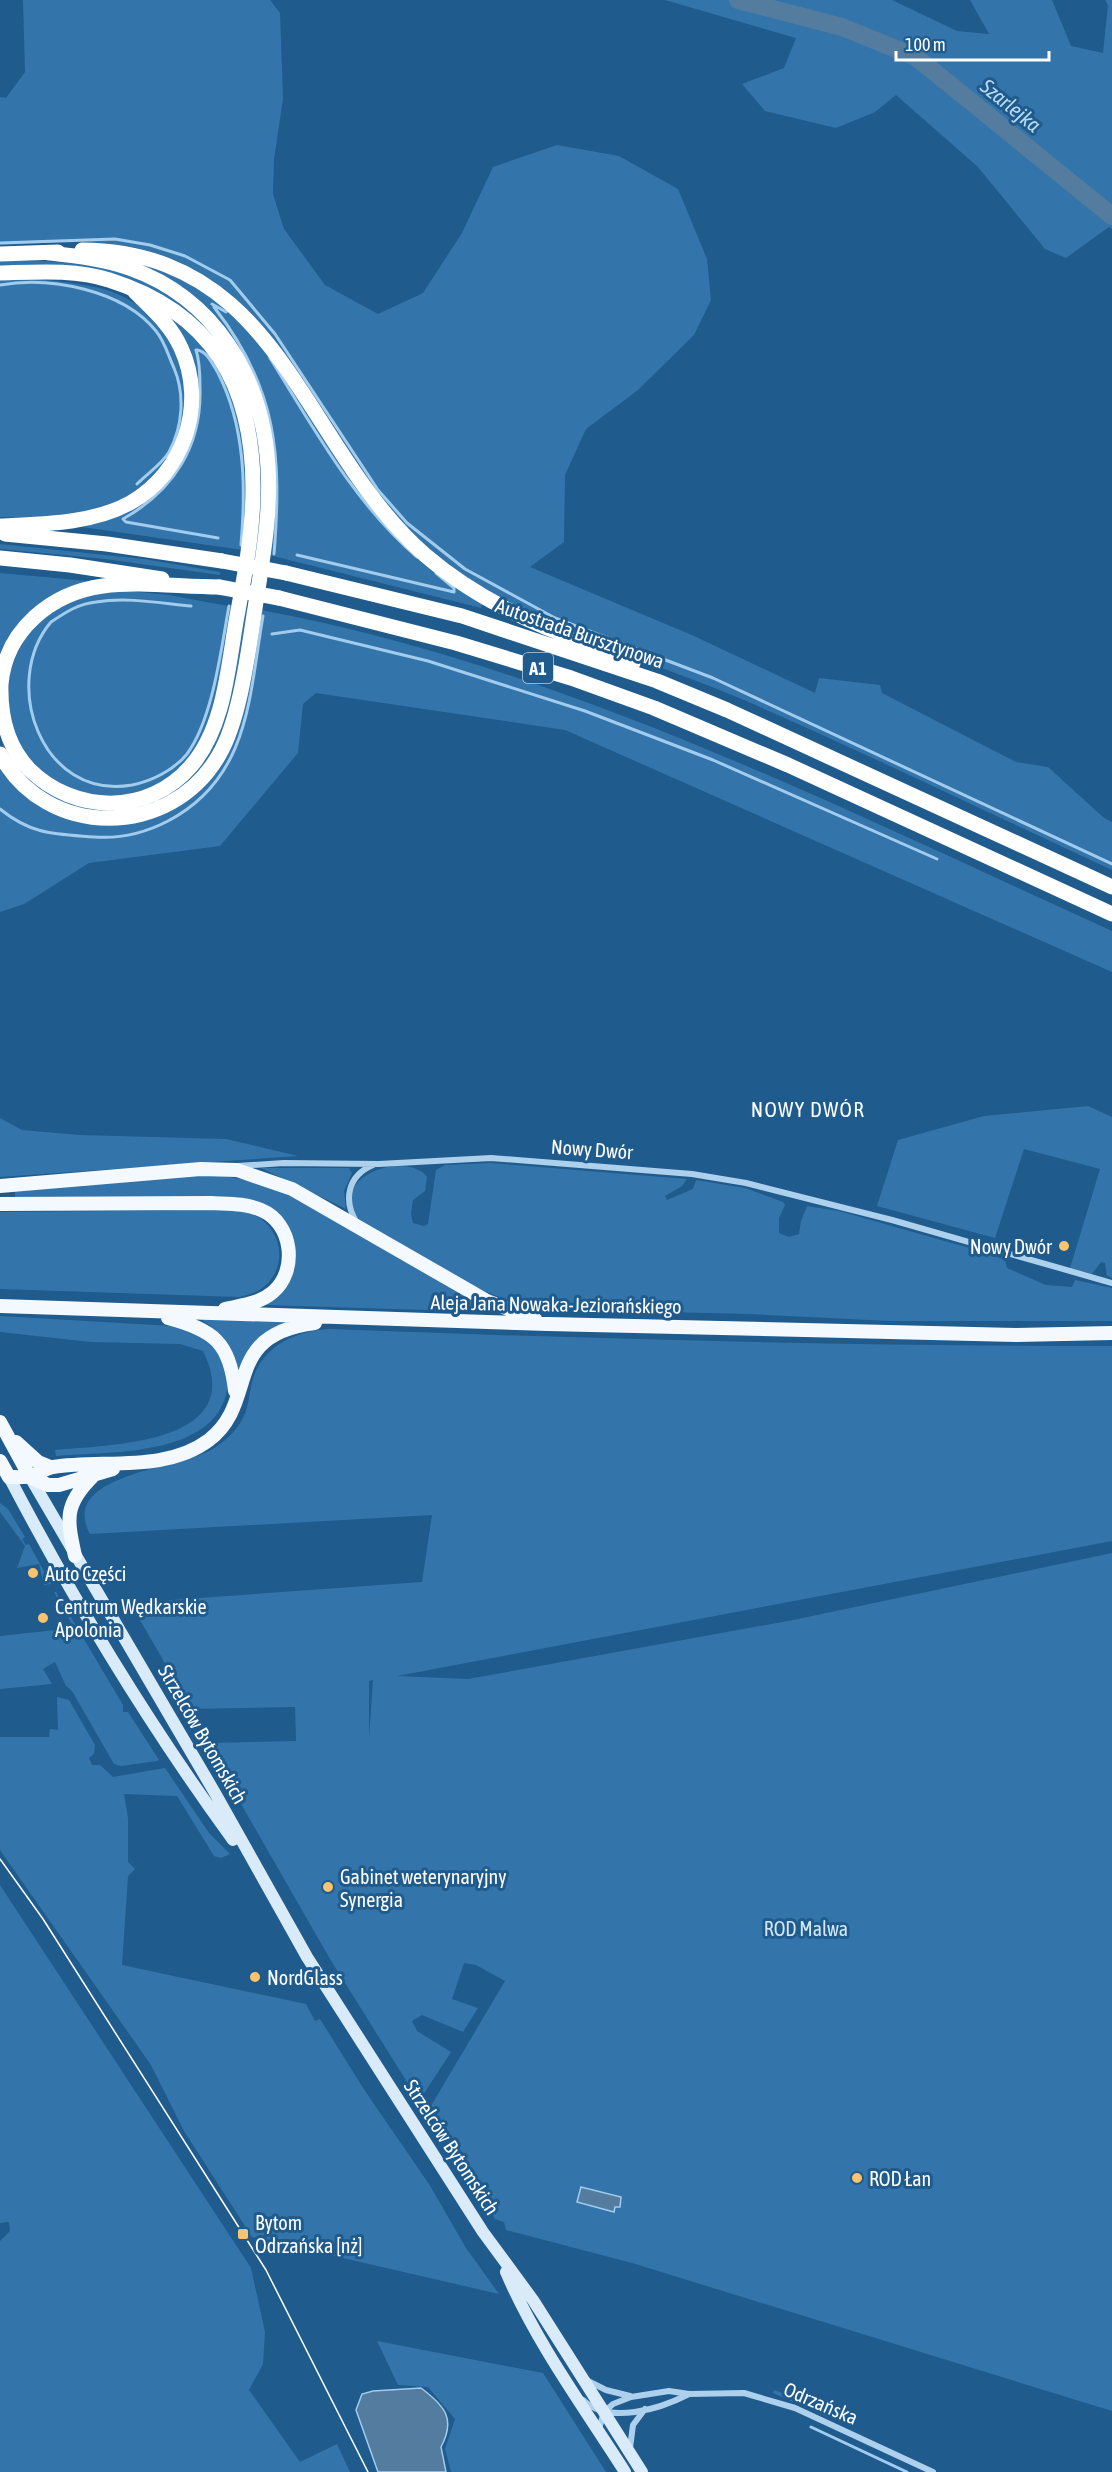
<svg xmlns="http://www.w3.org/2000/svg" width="1112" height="2472" font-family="'Asap Condensed',sans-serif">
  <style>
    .green { fill: #3375aa; fill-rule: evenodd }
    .water { fill: #537c9f; stroke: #a1ccee; stroke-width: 1.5 }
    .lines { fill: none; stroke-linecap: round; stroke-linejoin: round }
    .stream { stroke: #a1ccee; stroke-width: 3 }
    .river { stroke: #537c9f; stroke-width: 18 }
    .minor { stroke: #add0ec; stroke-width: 6 }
    .secondary { stroke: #d9eaf9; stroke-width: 12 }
    .primary { stroke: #f3f9ff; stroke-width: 14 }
    .motorway { stroke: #fff; stroke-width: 15 }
    .tram { stroke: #fff; stroke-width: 1.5 }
    .motorway-bridge { stroke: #fff; stroke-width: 15 }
    .poi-dot { fill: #fac36d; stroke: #1f5b8d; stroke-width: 2 }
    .labels { text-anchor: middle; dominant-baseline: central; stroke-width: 6; stroke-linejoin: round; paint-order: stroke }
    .shield { fill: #1f5b8d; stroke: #bccedd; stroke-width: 1.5 }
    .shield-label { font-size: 18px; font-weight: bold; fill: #fff }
    .street-label { font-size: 20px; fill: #fff; stroke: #1f5b8d }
    .poi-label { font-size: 20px; fill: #fff; stroke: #1f5b8d; text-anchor: start }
    .park-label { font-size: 20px; fill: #d2e8f9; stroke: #1f5b8d }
    .water-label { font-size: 21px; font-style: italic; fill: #b9daf3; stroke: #1f5b8d }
    .neighbourhood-label { font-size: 21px; letter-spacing: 1.5px; fill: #fff; stroke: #1f5b8d }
  </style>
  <rect width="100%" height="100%" fill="#1f5b8d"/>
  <!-- green -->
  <path class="green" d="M23,0H270L280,13L283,99L274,159L273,194L284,229L325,285L378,314L423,293L462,233L493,167L557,145L619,156L678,189L707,259L711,300L694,335L638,390L586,429L565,475L564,542L530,567L694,636L815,693L819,678L880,685L882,693L1016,762L1048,767L1104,818L1112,822V870C989,813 868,754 744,700C637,654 516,627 427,549C380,507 344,449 310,396C261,320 222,264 126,246C85,239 41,244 0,245V97L6,98L25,72Z
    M665,0H892L957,31L989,34L970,0H1052L1071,46L1103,53L1108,5L1105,0H1112V229L1109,227L1066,258L1045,249L978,167L896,95L875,112L836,128L765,111L742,84L784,68L796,38Z
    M117,257L183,278L227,305L271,354L359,487L483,602L481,608L269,555L259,392L248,363L236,343Z
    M0,261C78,259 159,267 213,331C222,342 228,358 234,371C250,401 262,432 263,466C264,495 260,524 258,553L254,552L249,411L176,304L129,279L98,270L0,265Z
    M39,279C67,283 98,284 124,297C199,334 208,451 133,493C92,517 46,518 0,517V280Z
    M157,307L190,330L219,367L239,415L248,475L243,550L75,526L172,475L196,397Z
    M0,544L144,559L220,572V575L105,559L0,549Z
    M0,573L88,581L62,591L0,664Z
    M128,591L169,595L233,607C224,653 221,712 194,752C180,773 155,789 131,794C79,807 21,770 9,717C0,672 26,618 70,601C89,594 108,592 128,591Z
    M244,608L249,609C239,663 236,726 201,770C171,808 113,821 68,807C50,801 33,785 21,771C5,753 0,747 0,723L23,769L122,808L197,768Z
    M261,610C561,666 836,806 1112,931V972L565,730L316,693L303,704L298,753L220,846L89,863L24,904L0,912V767L21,791L71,820L88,824L139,823L174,809L204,785L225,755Z
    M1088,1106L1112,1117V1278L1107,1276L1105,1263L1101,1262L1092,1274L1070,1268L1100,1169L1024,1149L995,1238L877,1206L898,1140L984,1116Z
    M0,1118L22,1130L79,1135L226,1139L298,1156L0,1177Z
    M490,1163L687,1179L682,1186L665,1196L667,1200L693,1189L696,1180L745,1188L783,1202L785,1205L779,1218V1233L789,1237L799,1234L801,1221L807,1206L839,1211L987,1253L1005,1260L1007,1268L1046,1285L1072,1287L1075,1280L1112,1288V1321H889L749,1314L542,1309C483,1300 416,1253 363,1224C319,1176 409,1150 427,1177L425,1191L413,1200L411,1214L413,1223L424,1226L428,1224L436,1170L445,1165Z
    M261,1168H349L352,1173L344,1191L346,1209Z
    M217,1175L252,1181L283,1192L489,1309L487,1312L267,1305C301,1257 308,1262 270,1210L15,1199V1190Z
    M233,1210C241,1212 250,1212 256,1216C284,1231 288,1270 261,1289C255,1293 246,1295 239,1297L0,1289V1212Z
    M0,1316L189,1327C212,1340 230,1352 228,1382C223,1458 111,1451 56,1456L55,1450C112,1445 249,1444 203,1351L180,1344L91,1342L0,1332Z
    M199,1318L289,1320C265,1333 252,1346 239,1370C231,1343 222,1333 199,1318Z
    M329,1329C590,1339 851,1346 1112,1346V1541L397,1676L468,1679L793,1620L1112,1553V2411L632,2263L506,2230L504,2222L495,2219L450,2146V2139L446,2137L428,2111L505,1981L476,1965L464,1963L452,1999L478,2008L463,2032L422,2015L412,2021L417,2031L451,2052L419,2101L330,1959L206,1743L296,1741L295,1707L187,1709L162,1658L130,1603L422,1582L432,1515L90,1534C58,1475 177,1469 211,1450C223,1443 237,1431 243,1418C250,1405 249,1387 255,1373C268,1343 298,1331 329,1329ZM373,1680L369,1738V1681Z
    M0,1503L8,1509L25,1537L22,1539L26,1545L29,1544L51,1584L44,1585L39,1564L17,1568L25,1546L0,1512Z
    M54,1592H56L123,1705V1712H128L159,1760L157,1761L121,1766L114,1764L72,1691L66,1686L55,1662L43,1669L52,1684L0,1689V1636L74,1628Z
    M57,1697L69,1700L95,1745L94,1754L89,1758L92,1765H100L113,1777L165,1768L209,1833L230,1854L221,1858L214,1856L177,1796L124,1794L128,1818V1862L135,1869L128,1876L122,1965L306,2004L315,2021L320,2019L365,2091L429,2184L466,2248L499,2294L252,2237L184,2131L151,2065L0,1850V1737H49L50,1729L58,1730Z
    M0,1885L251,2268L265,2332L263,2364L249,2390L300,2462L337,2444L350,2472H0V2241L10,2231L9,2222L0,2223Z
    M377,2341L543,2373L606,2472H451L445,2449L455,2419L428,2387L398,2385Z
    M774,2390L833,2411L827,2417L773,2393Z"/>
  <!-- water -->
  <path class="water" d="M581,2187L621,2197L620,2207H615L614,2212L577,2202Z
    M421,2388C445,2406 456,2419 441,2447L446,2472H378L356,2410L362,2394L373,2391Z"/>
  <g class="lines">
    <!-- stream -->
    <path class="stream" d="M0,243L115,239L150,245L185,256L230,280L275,334L378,490L407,523L465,569L555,618L713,678L1112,864
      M0,285C50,276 123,290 156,331C165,342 168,355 174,368C185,394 183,426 169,452C162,464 147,474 137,484
      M212,304L226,312
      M214,307C277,388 282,455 274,554
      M196,350C200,362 200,375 200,387C202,446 174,490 123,519L126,522L218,538
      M197,350C207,351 213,365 218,373C245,426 246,486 241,545
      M270,358C313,427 355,504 417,557
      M297,555L454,592V588L436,573
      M191,606C160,603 127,597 96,602C78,604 66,612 51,622C0,682 41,801 132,785C152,781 174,770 187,754C213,719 221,649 229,606
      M272,634L300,630L428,661L585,711L713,760L937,859
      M0,809C32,835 55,834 94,837C121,839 145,833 168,821C250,778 249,696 263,616
      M811,2427L907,2472"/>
    <!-- river -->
    <path class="river" d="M738,0L842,27L916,57L1112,216"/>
    <!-- minor -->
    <path class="minor" d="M237,1166L284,1163L379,1164L491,1158L692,1174L746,1183L892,1220L1112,1283
      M357,1223C343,1201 347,1176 373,1165
      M586,2380L606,2390L630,2396
      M583,2400C609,2425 660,2409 689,2394
      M599,2429L604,2412L613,2404L631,2397L669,2391L689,2394L744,2393L795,2408L933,2472
      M630,2448L633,2425L645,2409"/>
    <!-- secondary -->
    <path class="secondary" d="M9,1477C75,1603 150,1726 233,1840
      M30,1477L215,1793L307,1957L483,2232L533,2300L642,2472
      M506,2272C537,2344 583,2406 625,2472"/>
    <!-- primary -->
    <path class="primary" d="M0,1186L201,1169L237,1170L292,1189L487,1301L535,1319
      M0,1204L211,1203C228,1204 245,1203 261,1210C293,1223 298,1271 273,1292C259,1304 242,1305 225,1309
      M0,1306L548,1324L1016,1335L1112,1333
      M168,1318C214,1330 230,1343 235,1391
      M0,1422L30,1477
      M16,1442L38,1462L50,1467
      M0,1461L9,1477C16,1477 25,1478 32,1476C39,1474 45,1468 53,1467C103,1459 165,1473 209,1440C260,1401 220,1335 315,1323
      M30,1477L48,1485H59L113,1469
      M75,1556C67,1519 64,1505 92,1477"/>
    <!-- motorway -->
    <path class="motorway" d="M82,250C282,252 300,445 425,555C460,585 502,609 545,627C574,639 605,649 633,663
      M0,254L58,252
      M0,273C36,272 75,269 109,280C211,312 253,384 253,488C253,531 245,574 237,616C228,665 225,727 191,766C148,816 74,814 29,769C7,746 0,715 1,684C6,630 51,593 103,586C138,581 182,587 219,587
      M0,526C44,524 91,524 130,503C184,473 207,404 181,348C171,325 152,309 135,292
      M5,534L107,544L222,561
      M0,558L70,565L162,579
      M286,573L462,616L657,681L727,710L1112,887
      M279,598L456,643L571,678L654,708L788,765L1112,914
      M0,754C46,840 171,839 219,755C241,718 249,645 256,602C263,557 271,512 268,467C263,378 215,298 129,268C104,259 76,256 49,253"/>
    <!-- tram -->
    <path class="tram" d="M0,1859L43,1919L266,2270L368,2472"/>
    <!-- motorway-bridge -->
    <path class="motorway-bridge" d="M222,561L286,573
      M219,587L279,598"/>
  </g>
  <!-- markers -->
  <g class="poi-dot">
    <circle cx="1064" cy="1246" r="6"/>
    <circle cx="33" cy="1573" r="6"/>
    <circle cx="43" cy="1618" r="6"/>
    <circle cx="328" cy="1887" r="6"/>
    <circle cx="255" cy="1977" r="6"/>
    <circle cx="857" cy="2178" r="6"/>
    <rect x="237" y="2228" width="12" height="12" rx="3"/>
  </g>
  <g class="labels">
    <!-- shield labels -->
    <rect class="shield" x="523" y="653" width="30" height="30" rx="4.5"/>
    <g class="shield-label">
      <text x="538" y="668">A1</text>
    </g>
    <!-- street labels -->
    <g class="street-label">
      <text transform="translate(580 633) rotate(19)">Autostrada Bursztynowa</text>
      <text transform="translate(592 1149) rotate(4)">Nowy Dwór</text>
      <text transform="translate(556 1304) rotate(1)">Aleja Jana Nowaka-Jeziorańskiego</text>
      <text transform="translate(203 1734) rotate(60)">Strzelców Bytomskich</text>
      <text transform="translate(452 2147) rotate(57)">Strzelców Bytomskich</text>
      <text transform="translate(821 2403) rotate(23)">Odrzańska</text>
    </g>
    <!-- poi labels -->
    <g class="poi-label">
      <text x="1052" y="1246" text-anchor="end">Nowy Dwór</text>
      <text x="45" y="1573">Auto Części</text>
      <text x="55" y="1606">Centrum Wędkarskie<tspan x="55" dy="23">Apolonia</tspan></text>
      <text x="340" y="1876">Gabinet weterynaryjny<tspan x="340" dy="23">Synergia</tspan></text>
      <text x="267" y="1977">NordGlass</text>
      <text x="869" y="2178">ROD Łan</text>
      <text x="255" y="2222">Bytom<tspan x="255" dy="23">Odrzańska [nż]</tspan></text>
    </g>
    <!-- park labels -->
    <g class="park-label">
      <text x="806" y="1928">ROD Malwa</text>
    </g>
    <!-- water labels -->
    <g class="water-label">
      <text transform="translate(1011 105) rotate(39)">Szarlejka</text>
    </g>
    <!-- neighbourhood labels -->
    <g class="neighbourhood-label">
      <text x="808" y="1109">NOWY DWÓR</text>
    </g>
  </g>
  <!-- scale -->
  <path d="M896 51v9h153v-9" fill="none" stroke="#ffffff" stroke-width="3"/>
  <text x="905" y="51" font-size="18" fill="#ffffff" stroke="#1f5b8d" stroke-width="4.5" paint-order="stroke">100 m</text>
</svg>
